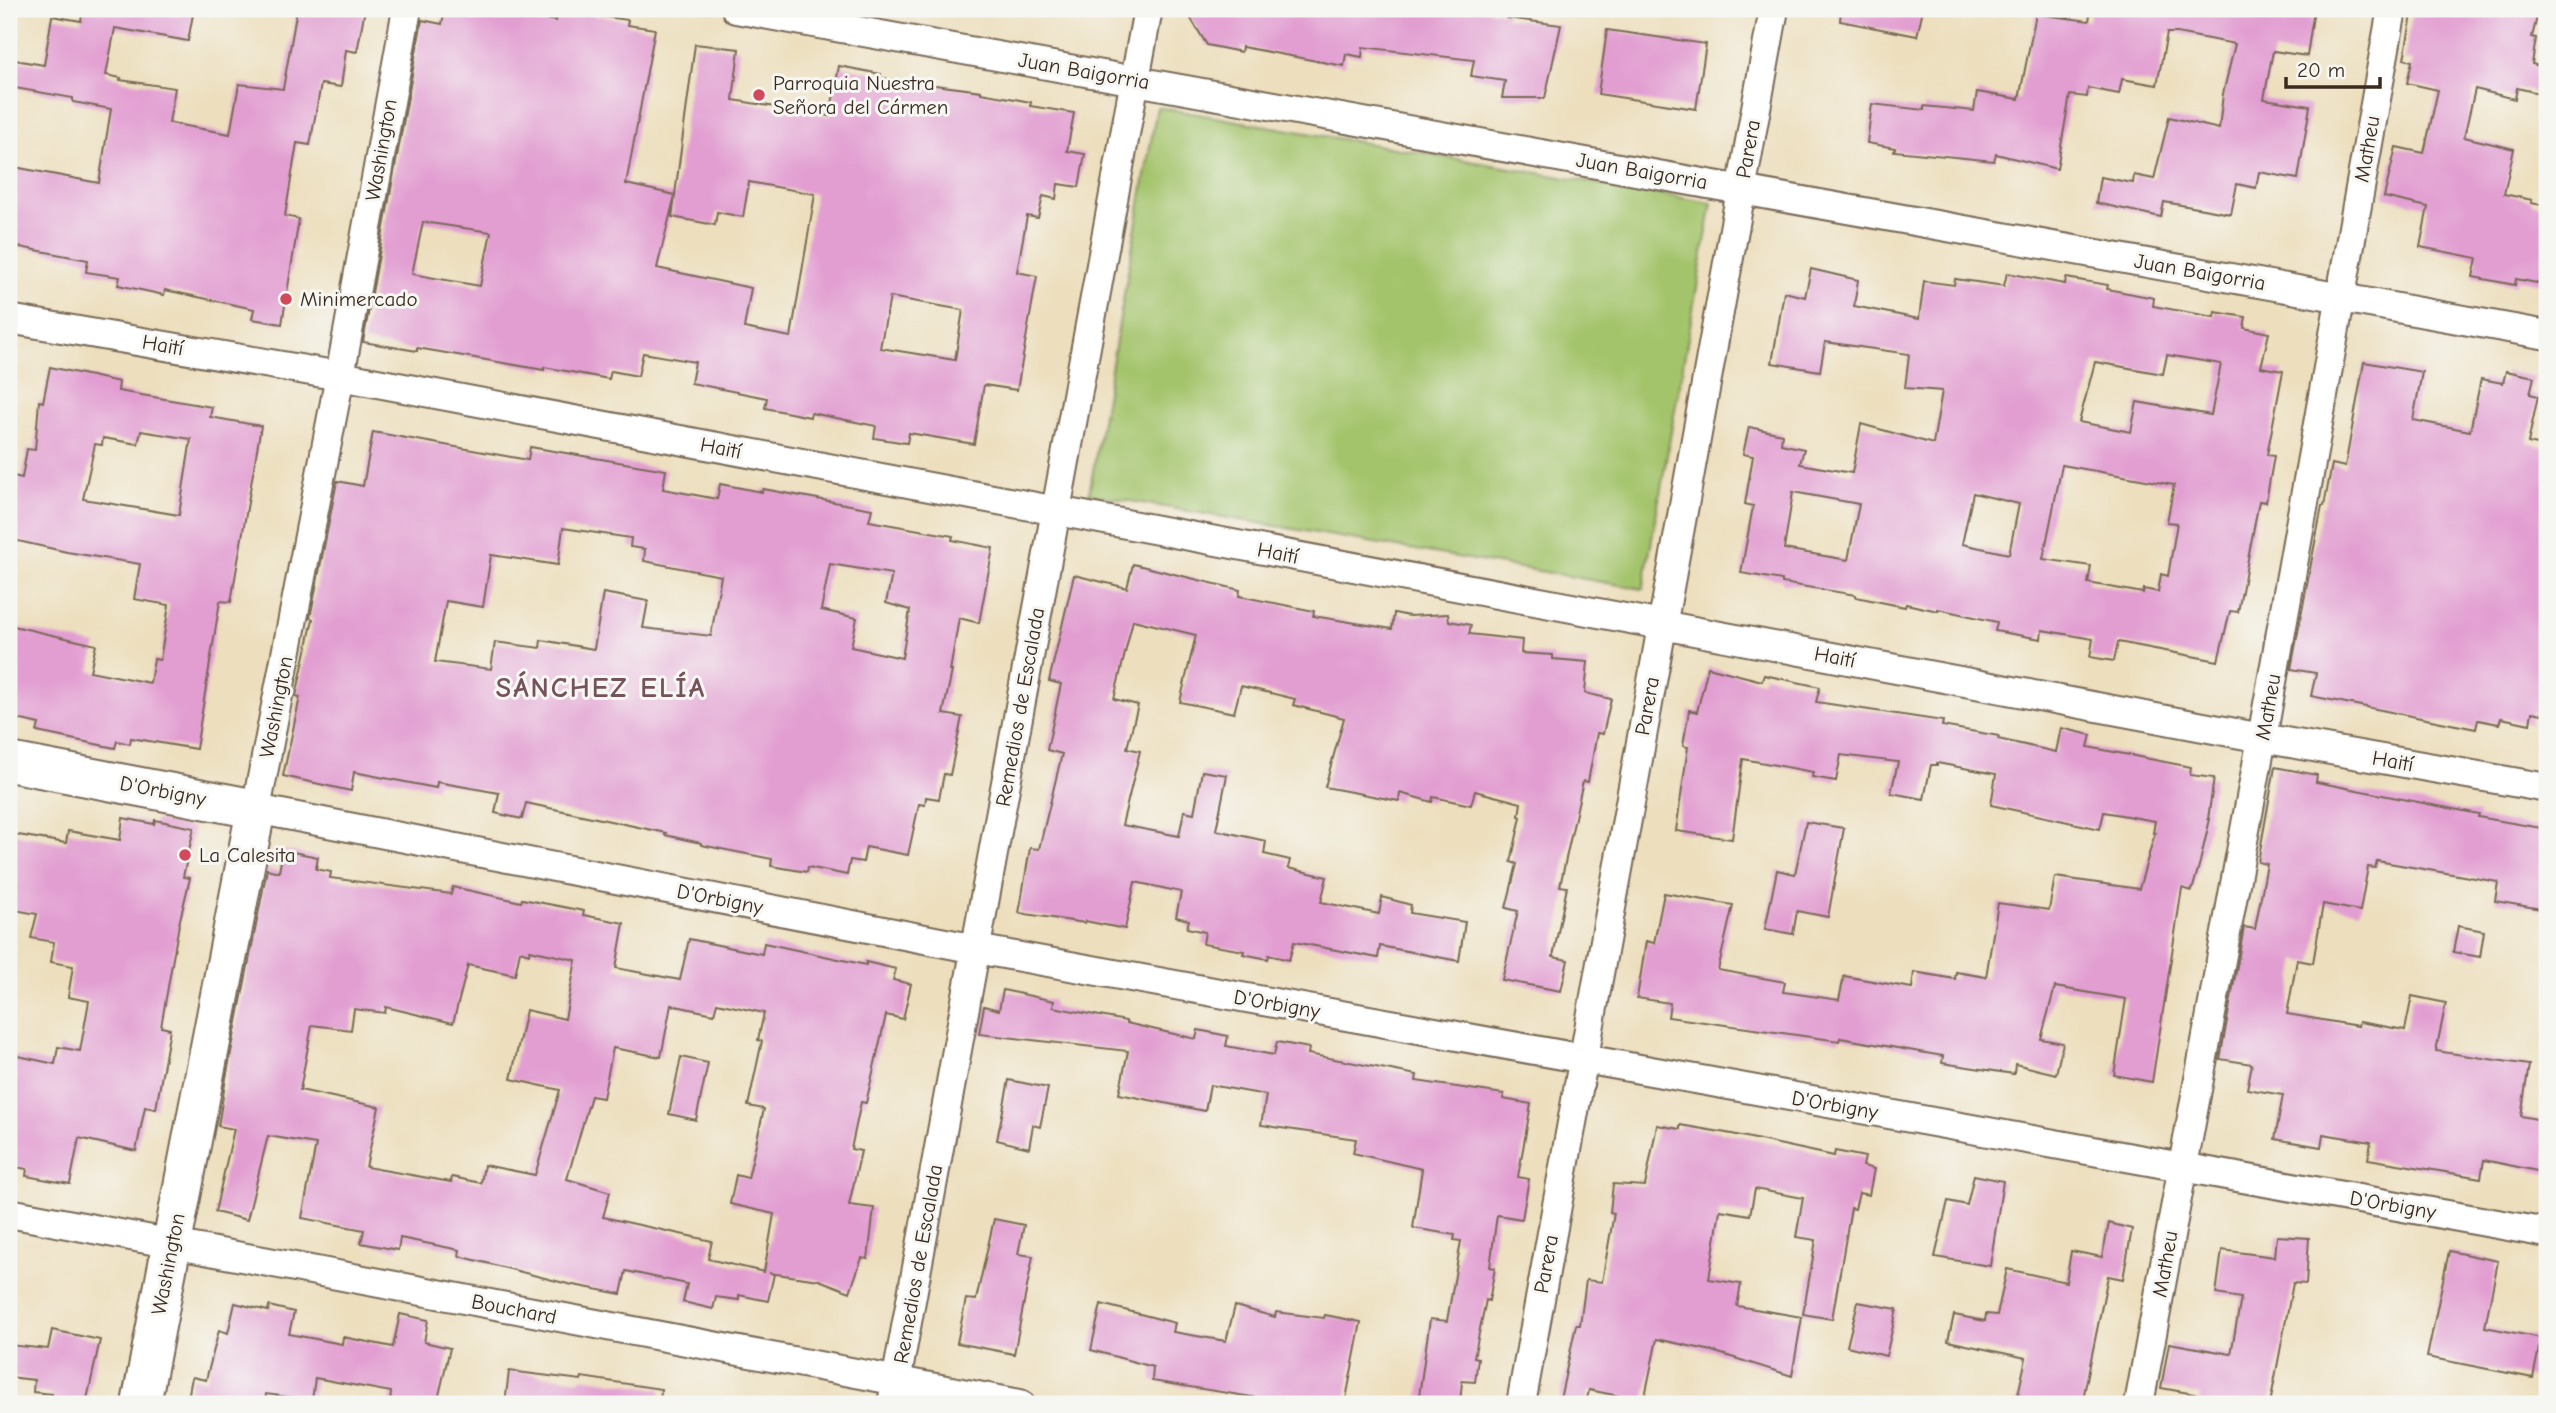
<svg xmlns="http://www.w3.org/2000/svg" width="2556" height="1413" font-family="'Comic Neue',sans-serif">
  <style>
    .green { fill: #a4c46c; stroke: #707745; stroke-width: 2 }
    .building { fill: #e29ed1; fill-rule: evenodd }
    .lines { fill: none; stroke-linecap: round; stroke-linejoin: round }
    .street-casing { stroke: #796956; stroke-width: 32 }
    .secondary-casing { stroke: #796956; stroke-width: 42 }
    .street { stroke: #fff; stroke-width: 28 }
    .secondary { stroke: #fff; stroke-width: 38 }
    .poi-dot { fill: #d1495b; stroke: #f6f6f2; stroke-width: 2.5 }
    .labels { text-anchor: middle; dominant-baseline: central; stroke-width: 6; stroke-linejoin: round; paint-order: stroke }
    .street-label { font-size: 21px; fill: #3b2a1e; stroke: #f6f6f2 }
    .poi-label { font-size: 21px; fill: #3b2a1e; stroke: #f6f6f2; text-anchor: start }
    .district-label { font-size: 28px; font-weight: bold; letter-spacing: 2px; fill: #75535d; stroke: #f6f6f2 }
  </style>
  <rect width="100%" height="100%" fill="#f6f6f2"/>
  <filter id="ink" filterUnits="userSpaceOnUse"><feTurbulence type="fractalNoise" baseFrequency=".0143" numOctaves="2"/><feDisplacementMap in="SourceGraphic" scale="14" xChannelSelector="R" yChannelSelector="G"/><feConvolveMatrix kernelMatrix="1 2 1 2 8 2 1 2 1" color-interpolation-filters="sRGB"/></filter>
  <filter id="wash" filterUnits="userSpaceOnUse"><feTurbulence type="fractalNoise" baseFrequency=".00686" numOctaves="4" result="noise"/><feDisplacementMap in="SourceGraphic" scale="28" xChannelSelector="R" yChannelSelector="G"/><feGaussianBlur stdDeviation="1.57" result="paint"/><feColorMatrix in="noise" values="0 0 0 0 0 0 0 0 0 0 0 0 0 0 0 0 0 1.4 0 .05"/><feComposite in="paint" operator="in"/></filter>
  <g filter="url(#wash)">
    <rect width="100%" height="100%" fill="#eddfbe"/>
    <!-- green -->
    <path class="green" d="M1157,107L1712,203L1643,589L1089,494Z"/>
    <g id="blocks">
      <!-- building -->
      <path class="building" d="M83,9H194L188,41L115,28L106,75L121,78L120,80L175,88L169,123L230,134L239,84L283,89L297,9H365L357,52L346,50L341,87L321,84L310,145L297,143L285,216L299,219L282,324L252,319L254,309L165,290L164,295L118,285L120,277L86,272L88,260L9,245V166L99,183L111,109L73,102V98L9,87V59L44,65L52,16L81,21Z
        M445,9H496L556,21L558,10L628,20L627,25L655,29L626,184L675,195L657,268L751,288L744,328L791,337L815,194L749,182L743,217L717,212L715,225L672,217L695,44L739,49L733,100L830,116L839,66L881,74V78L981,91V93L1031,102L1030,106L1074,113L1067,151L1085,154L1079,187L1058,184L1056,199L1043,196L1038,218L1027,216L1017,272L1037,276L1017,390L984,385L974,444L909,433L907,443L874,438L876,426L811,413L810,417L765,408L767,398L691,383L695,362L643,353L638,376L611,371L609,379L544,367V370L417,348V351L363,342L422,20L442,24ZM423,222L491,232L480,286L412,274ZM890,297L963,310L955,360L880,348Z
        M1185,9H1485L1507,13L1506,18L1561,25L1545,98H1502L1505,81L1471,76L1474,60L1363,47L1362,57L1346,54L1344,66L1242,47L1241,52L1207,45Z
        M1841,9H1923L1917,36L1840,21Z
        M2091,9H2314L2307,56L2273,51L2264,99L2310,106L2298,179L2259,172L2256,188L2237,184L2231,214L2164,202L2161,217L2096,203L2100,177L2133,183L2134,175L2154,179L2169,117L2219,129L2223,94L2235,44L2177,33H2167L2157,85L2122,79L2119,94L2088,88L2087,97L2070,95L2057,169L1996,154L1994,161L1894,151L1895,148L1867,143L1872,104L1924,110V106L1974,111L1977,92L2019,99L2036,14L2089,21Z
        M2413,9H2539L2532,37L2536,38L2532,64L2547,68V95L2517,88L2515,99L2475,89L2464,137L2514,149L2504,194L2532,200L2531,203L2547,206V285L2516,279L2515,285L2473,277L2477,258L2420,247L2428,207L2384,197L2396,147L2424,153L2438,90L2407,83L2412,61L2404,59Z
        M1607,30L1706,44L1696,109L1598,94Z
        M1811,269L1858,280L1854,306L1919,319L1924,281L1954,285L1955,279L2004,286L2007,273L2065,284L2066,278L2108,285L2107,289L2154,298L2153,306L2214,317L2215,312L2246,317L2244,328L2269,333L2261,367L2283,371L2267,455L2274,456L2266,502L2259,501L2238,612L2230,611L2218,661L2118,642L2114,661L2090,657L2093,639L2042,630L2041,639L1995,631L1997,622L1938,609V611L1906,604L1905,607L1856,597V595L1782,583V580L1741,573L1753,506L1745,504L1753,456L1743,454L1749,427L1782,434L1781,444L1804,449L1800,464L1852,473L1861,424L1933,444L1942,391L1905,388L1909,354L1825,342L1820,371L1772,363L1784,292L1805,297ZM2167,355L2221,364L2211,415L2137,402L2131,432L2079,422L2095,362L2163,374ZM2062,465L2174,485L2167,522L2177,523L2168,576L2161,574L2158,592L2144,589L2143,593L2088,583L2091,566L2043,559ZM1793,492L1859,504L1848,560L1784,549ZM1973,493L2019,504L2009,554L1962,544Z
        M2364,362L2422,372L2413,420L2470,431L2481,379L2503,383L2506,371L2534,377L2530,394L2538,396L2528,443L2547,447V715L2532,712L2530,724L2501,718L2499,724L2478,720L2476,729L2311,696L2316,673L2291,669L2322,506H2324L2332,464L2345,467Z
        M50,367L119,382L118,391L212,407L210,417L261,426L231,602L220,601L196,749L131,738L130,744L117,741L115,748L37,732L39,724L9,717V625L96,645L90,671L150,683L154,659L160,660L169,605L134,599L140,564L67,552L9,539V475L22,478L27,449L35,450L39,401L43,402ZM141,431L191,439L179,515L83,499L95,444L102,445L103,438L138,444Z
        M373,432L528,460L530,447L666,470L663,489L717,499L720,484L762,492L763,489L872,509L869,521L953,536L952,540L993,548L979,623L959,618L950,671H952L943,714L962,717L950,775L944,774L939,799L926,797L925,805L919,804L908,855L866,847L863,862L850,860L847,875L808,867L807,872L771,866L772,859L701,845V843L665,835L666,833L526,803L522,819L495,813L499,793L437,782L436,788L354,772L351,791L283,776L300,697L296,696L313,619L310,618L337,481L363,486ZM563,528L631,538L630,547L645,549L644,561L721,576L711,636L643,628L648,601L603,593L594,649L541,640L540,648L495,642L491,669L435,662L446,601L483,607L491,555L558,565ZM830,564L892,574L886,603L910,610L902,658L851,647L857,618L821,610Z
        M1133,564L1240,590L1239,596L1314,611L1313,616L1368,625L1392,629L1394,613L1409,616L1448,614L1449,621L1471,625L1469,634L1522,640L1521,653L1553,655V659L1588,662L1585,693L1611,699L1603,734L1597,733L1588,782L1583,781L1560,886L1567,887L1553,957L1568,960L1561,991L1502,980L1518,911L1506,908L1517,864L1511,862L1521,817L1519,816L1521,803L1475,791L1471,805L1433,797L1432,802L1400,793L1399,801L1325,787L1344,718L1293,705L1295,699L1241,686L1234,713L1180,702L1196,635L1133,620L1114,699L1138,705L1127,748L1140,751L1122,825L1179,836L1184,811L1194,813L1202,771L1227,775L1216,830L1266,841L1264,854L1290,860L1288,868L1327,877L1321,902L1379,914L1382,897L1411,905L1410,913L1465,922L1459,961L1380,946L1378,958L1294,942L1289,960L1269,955L1268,959L1243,954L1244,951L1203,944L1205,932L1187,928L1189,920L1176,917L1181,892L1135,882L1125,929L1085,921V923L1019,913L1030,848L1039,849L1062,754L1047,750L1061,684L1049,681L1074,575L1127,588Z
        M1708,667L1762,681L1764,675L1820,687L1816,702L1943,721L1942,726L1999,736L1998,739L2056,752L2061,728L2091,735L2088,747L2191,767L2190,775L2214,778L2208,819H2210L2200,862L2192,891L2182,888L2152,1082L2114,1075L2126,999L2055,987L2041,1039L2063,1043L2056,1074L2015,1064L2014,1074L1942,1063L1943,1056L1840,1038L1839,1041L1668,1017L1670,1003L1637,998L1646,941L1654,943L1664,893L1733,905L1718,970L1785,982L1783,992L1839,1000L1844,976L1912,988L1914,972L1955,979L1956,972L1986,977L1998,903L2049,910L2055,877L2139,889L2155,833H2153L2155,821L2104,812L2100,829L1991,805L1996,774L1937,763V765H1931L1924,799L1891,793L1898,762L1841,755L1836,781L1812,777L1813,772L1743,759L1732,839L1676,831L1688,747L1683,746L1689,710L1697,712Z
        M2275,767L2317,775L2316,782L2479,814L2478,817L2547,829V910L2495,901L2498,882L2377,861L2375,868L2368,867L2360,911L2323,904L2313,963L2297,960L2287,1014L2358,1026L2359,1022L2405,1030L2412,996L2446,1003L2436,1051L2529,1065L2521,1116L2547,1121V1173L2484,1160L2481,1178L2368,1159L2371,1142L2323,1134L2321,1147L2275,1139L2283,1095L2247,1089L2252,1064L2220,1059L2244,927L2255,929L2267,864L2258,862Z
        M123,818L154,824L155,820L194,828L183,877L190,878L179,924L161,1027L170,1029L156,1109L145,1107L136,1151L79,1138L70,1184L26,1176L27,1169L9,1166V1054L55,1064L58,1047L80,1051L89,1001L68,997L73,966L51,962L54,942L31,938L37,914L9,909V854L12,834L66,843L68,831L120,840Z
        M1806,822L1844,828L1828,917L1797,911L1793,934L1765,929L1777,870L1795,874Z
        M283,850L318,857L316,869L331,872L330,878L451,894L453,887L521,902L522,899L584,911L583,915L624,923L616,968L680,980L689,939L762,954L764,943L866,965V962L896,969L893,980L911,984L903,1019L886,1015L866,1103L861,1102L851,1149L861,1151L849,1205L874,1208L868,1259L862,1258L850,1292L819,1280L769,1273L774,1274L768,1301L739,1295V1300L716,1297L713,1309L683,1302L687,1284L626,1271L621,1294L568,1284L459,1256L460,1250L400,1238L398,1250L361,1243L364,1230L302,1218L316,1144L268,1136L247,1220L215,1212L234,1129L218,1126L226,1078L267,869L279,872ZM530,950L576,960L565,1019L526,1010L511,1079L560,1090L535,1175L484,1165L481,1183L452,1177L451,1182L366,1167L379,1107L300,1090L312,1025L351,1030L354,1009L385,1013L386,1007L453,1023L468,965L515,975L520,951L529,954ZM717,1003L764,1013L758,1040L762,1041L748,1106L764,1109L748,1178L736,1175L730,1204L774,1214L764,1272L708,1259L712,1241L603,1217L610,1192L567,1179L591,1096L603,1098L613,1048L661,1057L671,1005L714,1014Z
        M2458,926L2484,931L2480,957L2453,952Z
        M1003,990L1054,1001L1053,1007L1126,1021V1023L1196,1039L1198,1030L1228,1036L1226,1046L1274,1055L1277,1042L1309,1048L1308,1054L1417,1075L1416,1081L1504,1094L1503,1099L1531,1104L1518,1177L1529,1179L1522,1219L1497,1215L1490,1267L1495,1268L1489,1301L1486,1300L1474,1357L1478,1358L1475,1382L1462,1381L1460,1404H1427V1397L1419,1396L1430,1319L1447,1321L1461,1241L1454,1240L1455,1235L1413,1228L1422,1169L1353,1153L1356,1139L1261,1125L1266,1095L1210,1085L1205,1111L1119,1094L1128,1051L979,1034L984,1006L999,1010Z
        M681,1057L708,1063L696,1120L669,1114Z
        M1009,1080L1048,1088L1040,1127L1033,1125L1029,1148L997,1140Z
        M1657,1125L1680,1129V1125L1732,1134L1834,1156L1835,1151L1865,1157L1863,1166L1874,1169L1869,1195L1859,1193L1855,1209L1851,1208L1832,1319L1803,1314L1816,1240L1796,1237L1803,1198L1755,1189L1750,1215L1720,1210L1709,1279L1741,1284L1737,1306L1802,1317L1792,1376L1712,1351L1657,1339L1644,1401L1589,1390L1586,1404H1559L1576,1325H1580L1586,1280L1602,1282L1614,1213L1610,1212L1613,1184L1645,1186Z
        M1974,1175L2003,1181L1990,1266L1935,1257L1948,1201L1967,1205Z
        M994,1219L1024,1225L1018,1254L1033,1256L1014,1354L957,1343L966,1299L976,1300Z
        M2109,1223L2132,1229L2123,1279L2108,1276L2082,1404H2016L2026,1358L1948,1341L1954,1315L1985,1321L1986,1314L1997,1315L2007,1269L2066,1282L2071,1251L2102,1257Z
        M2277,1236L2309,1238L2306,1284L2293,1283L2270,1404H2198L2200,1395L2161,1388L2169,1343L2231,1354L2241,1298L2216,1294L2222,1250L2275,1257Z
        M2449,1251L2498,1261L2485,1327L2541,1338L2533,1378L2427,1357Z
        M1858,1302L1897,1309L1886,1356L1847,1346Z
        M235,1303L268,1311L269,1306L294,1312L289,1334L342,1344L343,1337L393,1347L400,1314L428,1320L424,1342L450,1348L437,1404H390L391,1392L315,1378L312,1400L266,1394L265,1404H187L192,1377L206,1380L219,1330L228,1333Z
        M1101,1304L1175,1323L1173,1332L1226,1341L1235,1306L1275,1317L1276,1312L1324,1318L1325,1315L1361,1322L1345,1404H1264L1265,1399L1152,1381L1153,1367L1091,1350Z
        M52,1330L100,1340L86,1404H50L52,1394L33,1392L34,1380L9,1377V1345L48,1349Z
        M509,1371L581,1380L582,1377L661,1389L660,1404H505Z"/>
    </g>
  </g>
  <g filter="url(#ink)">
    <use href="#blocks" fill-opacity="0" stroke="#796956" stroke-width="2"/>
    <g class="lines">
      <!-- street casing -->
      <g class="street-casing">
        <path id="street" d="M407,9L340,376L256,809L976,949L2547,1233
          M736,9L2547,335
          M9,319L340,376L2262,738L2547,788
          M9,1213L1020,1404
          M892,1404L1148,9
          M1521,1404L1774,9
          M2139,1404L2262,738L2392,9"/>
      </g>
      <!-- secondary casing -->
      <g class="secondary-casing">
        <path id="secondary" d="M9,762L256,809L141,1404"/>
      </g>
      <!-- street -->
      <use href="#street" class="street"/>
      <!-- secondary -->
      <use href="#secondary" class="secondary"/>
    </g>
  </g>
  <!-- markers -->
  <g class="poi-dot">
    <circle cx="759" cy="95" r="7"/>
    <circle cx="286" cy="299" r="7"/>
    <circle cx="185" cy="855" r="7"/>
  </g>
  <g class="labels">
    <!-- street labels -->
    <g class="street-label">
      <text transform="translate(1084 71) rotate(10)">Juan Baigorria</text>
      <text transform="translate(1748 149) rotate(-80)">Parera</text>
      <text transform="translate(2367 149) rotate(-80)">Matheu</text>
      <text transform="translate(381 150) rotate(-80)">Washington</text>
      <text transform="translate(1642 171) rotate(10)">Juan Baigorria</text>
      <text transform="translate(2200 272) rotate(10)">Juan Baigorria</text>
      <text transform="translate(163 345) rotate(10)">Haití</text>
      <text transform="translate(721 448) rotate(11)">Haití</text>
      <text transform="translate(1278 553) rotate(11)">Haití</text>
      <text transform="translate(1835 657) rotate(11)">Haití</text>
      <text transform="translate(1647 706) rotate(-80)">Parera</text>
      <text transform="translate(276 707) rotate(-79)">Washington</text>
      <text transform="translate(1020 707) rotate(-80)">Remedios de Escalada</text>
      <text transform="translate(2268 707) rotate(-80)">Matheu</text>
      <text transform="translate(2393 761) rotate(10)">Haití</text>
      <text transform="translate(163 791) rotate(11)">D'Orbigny</text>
      <text transform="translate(720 899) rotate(11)">D'Orbigny</text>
      <text transform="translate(1277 1004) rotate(10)">D'Orbigny</text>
      <text transform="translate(1835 1105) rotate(10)">D'Orbigny</text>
      <text transform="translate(2393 1205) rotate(10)">D'Orbigny</text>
      <text transform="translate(168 1264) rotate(-79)">Washington</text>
      <text transform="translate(918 1264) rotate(-80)">Remedios de Escalada</text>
      <text transform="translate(1546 1264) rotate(-80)">Parera</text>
      <text transform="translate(2165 1264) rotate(-80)">Matheu</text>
      <text transform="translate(514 1309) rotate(11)">Bouchard</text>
    </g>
    <!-- poi labels -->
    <g class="poi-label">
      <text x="773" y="83">Parroquia Nuestra<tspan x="773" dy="24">Señora del Cármen</tspan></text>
      <text x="300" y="299">Minimercado</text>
      <text x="199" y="855">La Calesita</text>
    </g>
    <!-- district labels -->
    <g class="district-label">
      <text x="601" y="688">SÁNCHEZ ELÍA</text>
    </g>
  </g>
  <!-- margin -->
  <rect width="2556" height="1413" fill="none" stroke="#f6f6f2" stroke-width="35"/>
  <!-- scale -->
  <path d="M2286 77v10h94v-10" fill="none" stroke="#3b2a1e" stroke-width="3.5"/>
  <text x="2297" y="77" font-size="21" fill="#3b2a1e" stroke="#f6f6f2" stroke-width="5" paint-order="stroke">20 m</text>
</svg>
